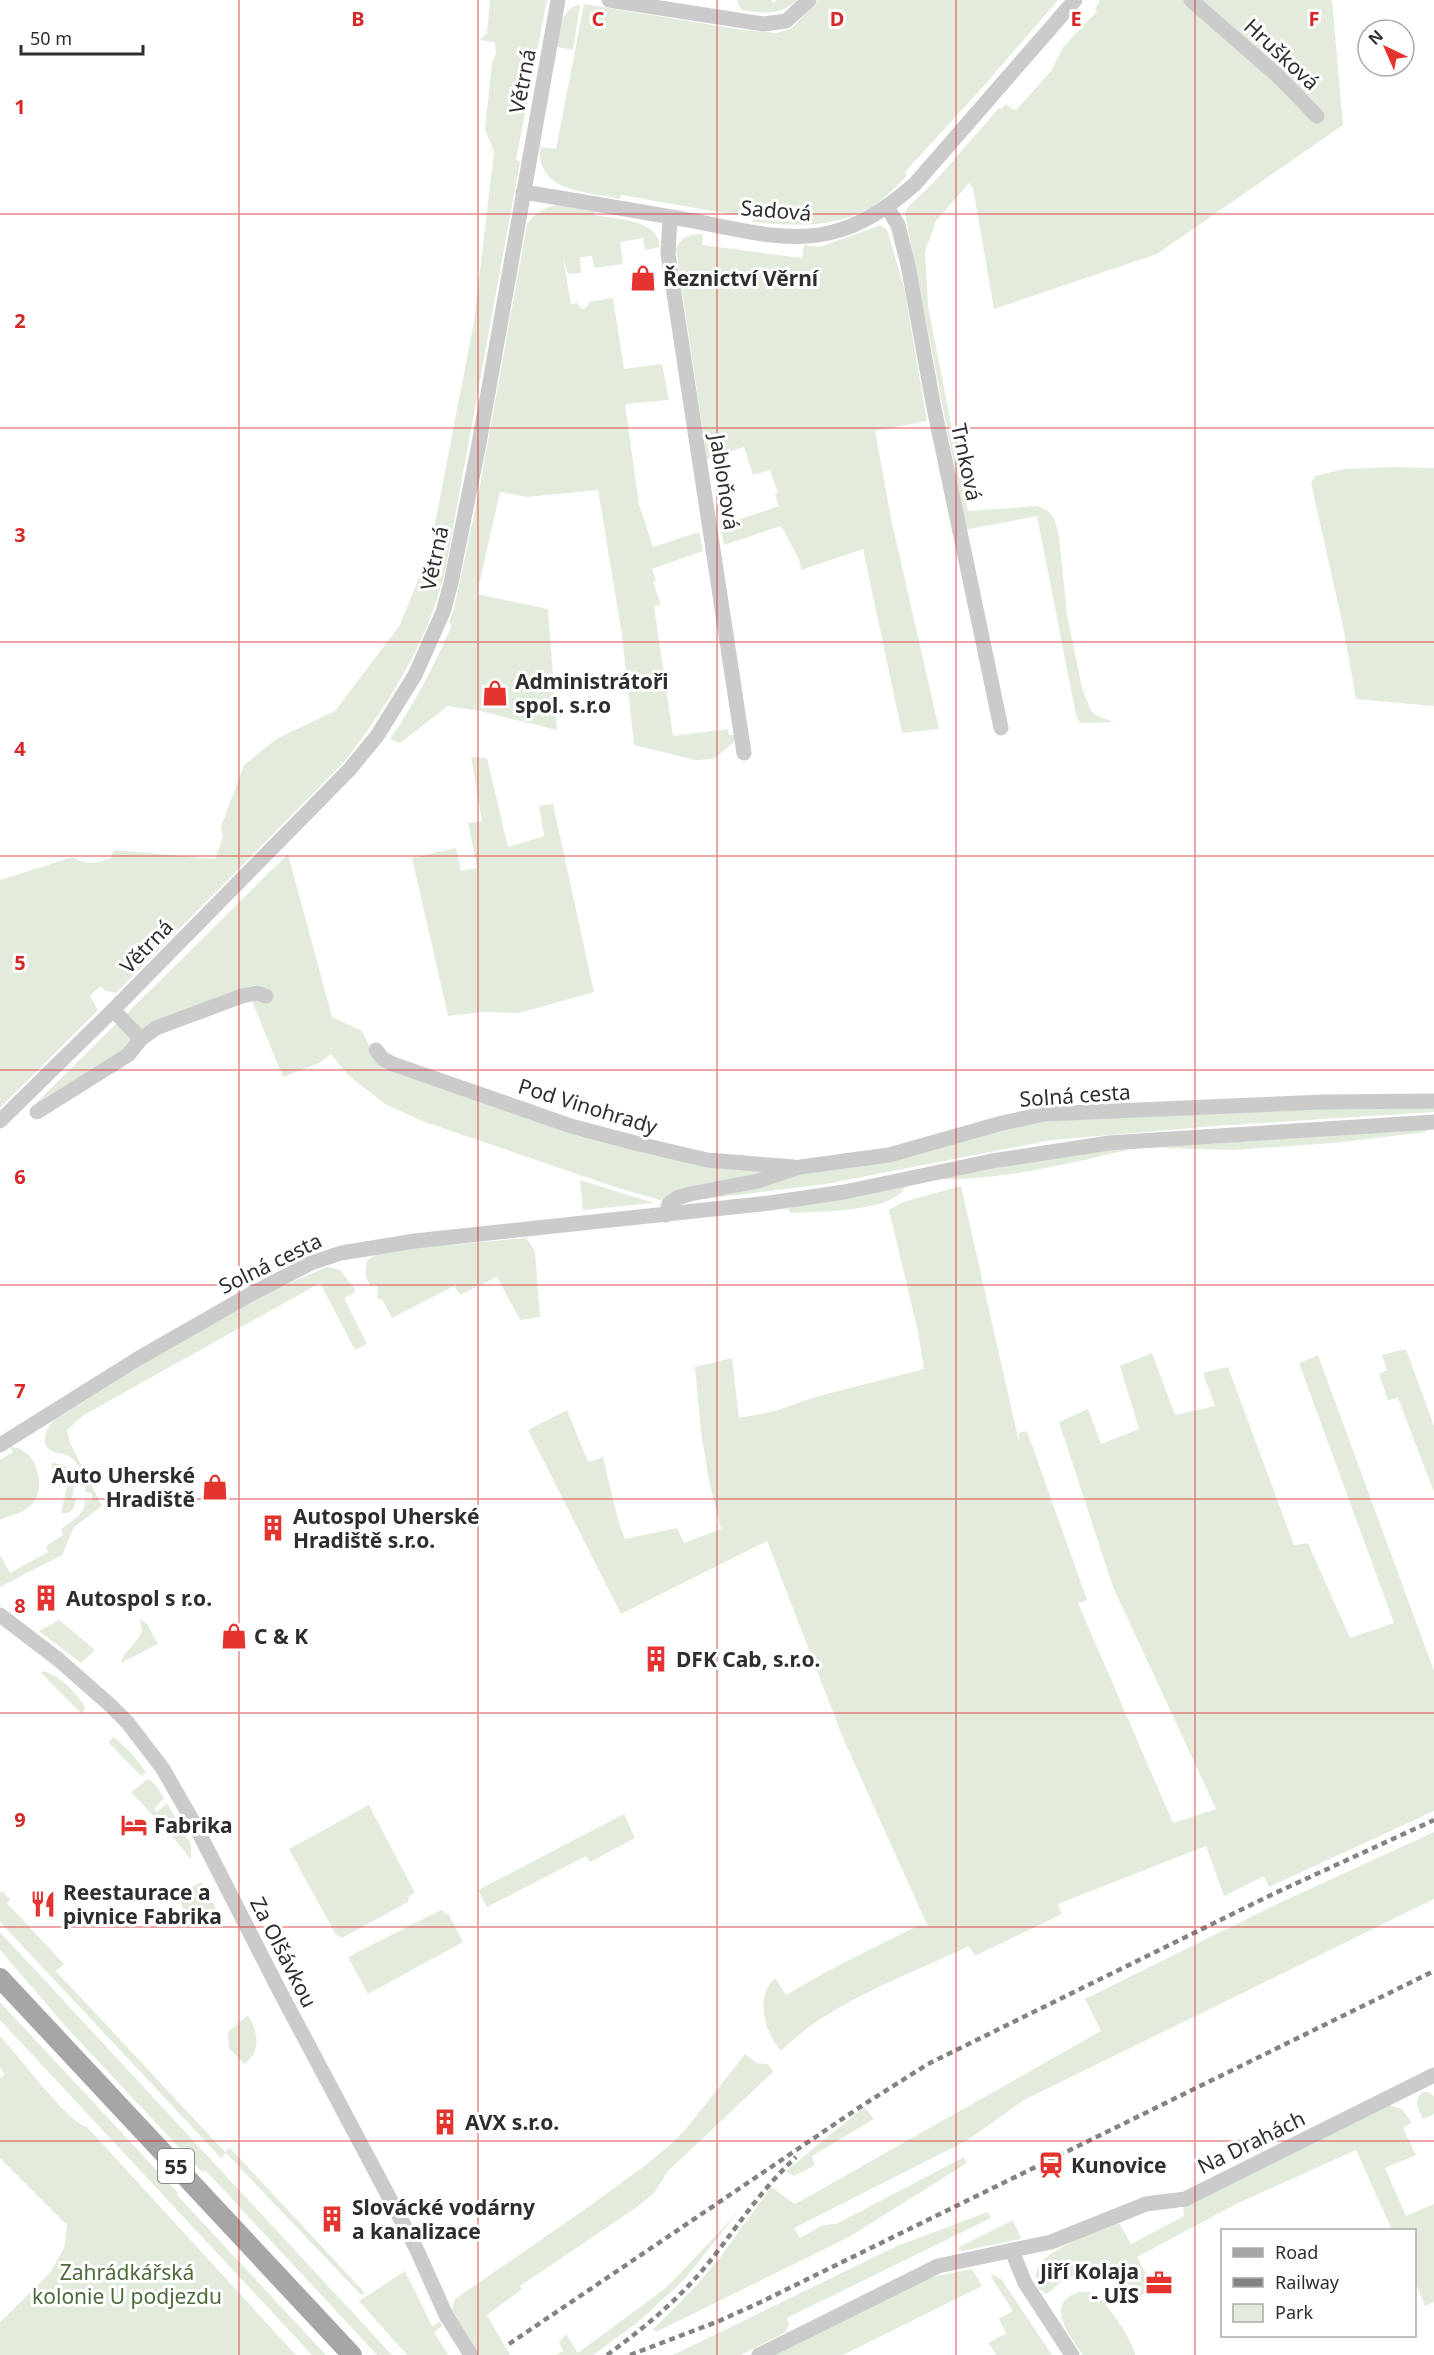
<svg xmlns="http://www.w3.org/2000/svg" width="1434" height="2355" font-family="'Noto Sans',sans-serif">
  <style>
    .green { fill: #e3ecdc }
    .lines { fill: none; stroke-linecap: round; stroke-linejoin: round }
    .minor { stroke: #cbcbcb; stroke-width: 15 }
    .major { stroke: #a6a6a6; stroke-width: 20 }
    .rail { stroke: #838383; stroke-width: 4.5; stroke-dasharray: 6 4.5; stroke-linecap: butt }
    .grid { fill: none; stroke: #d62828; stroke-width: 1.5; stroke-opacity: 0.55 }
    .labels { text-anchor: middle; dominant-baseline: central; stroke-width: 6; stroke-linejoin: round; paint-order: stroke }
    .shield { fill: #fff; stroke: #6d6d6d; stroke-width: 1.5 }
    .shield-label { font-size: 20px; font-weight: bold; fill: #2e2e2e }
    .street-label { font-size: 21px; fill: #2e2e2e; stroke: #fff }
    .poi-label { font-size: 21px; font-weight: bold; fill: #2e2e2e; stroke: #fff; text-anchor: start }
    .park-label { font-size: 21px; fill: #4d6a3b; stroke: #fff }
    .grid-label { font-size: 20px; text-anchor: middle; font-weight: bold; fill: #d62828; stroke: #fff; stroke-width: 6; stroke-linejoin: round; paint-order: stroke }
  </style>
  <rect width="100%" height="100%" fill="#fff"/>
  <!-- green -->
  <path class="green" d="M490,0H547L516,160L520,162L445,572C440,589 435,607 428,624C407,674 377,720 344,762L116,993L106,991L100,986L90,996L98,1010L0,1108V880L73,857C85,866 99,863 111,858L113,850L215,859L223,837L221,827L244,765L278,738L335,711L400,625L430,550L474,321L494,152L485,129L492,63L496,53L495,42L480,40L487,33Z
    M737,0H771L774,3L776,0H797C779,17 763,13 741,10Z
    M818,0H1058L982,88L905,172L907,176C897,185 887,196 876,204C839,229 794,226 753,222V218L621,195L620,199C587,192 536,192 540,147L556,149L584,4L743,30L777,33L792,28Z
    M1100,0H1332L1343,125L1157,254L994,309L973,188L969,183L936,221L925,251L928,306L968,511L1037,506L1048,511L1054,518L1059,536L1067,614L1082,688L1091,711L1097,716L1114,722L1080,723L1076,715L1037,516L964,530L963,511L905,213L907,208L936,180L999,108L1001,109L1005,104L1014,110L1017,109L1051,71L1064,46L1097,11L1095,9Z
    M580,5L573,50L557,47C560,30 560,8 580,5Z
    M560,205L595,211L594,215C615,219 659,219 660,247L645,250L643,238L620,242L623,264L594,268L592,256L580,257L581,273L568,274L563,258L571,304L577,303L581,309L586,308L589,302L613,298L624,369L662,364L669,400L625,404L639,504L653,547L699,532L703,551L652,569L656,580L653,582L661,605L654,606L673,736L728,729L729,735H735L734,742L714,759L696,760L634,745L622,635L598,490L527,497L500,492L477,594L548,609L557,730L480,711L448,706L400,743L390,739C415,703 434,666 452,625L449,622L454,609L480,486L527,224C536,212 545,206 560,205Z
    M881,225L887,230L904,287L927,421L875,431L892,523L939,729L902,733L863,549L801,570L799,559L781,526L724,545L720,526L779,506L775,495L778,493L770,470L753,475L744,447L707,459L676,249C681,236 691,234 703,234L702,245L802,258L804,245L820,247Z
    M1394,467L1434,468V706L1356,699L1343,626L1311,483L1315,476L1344,469Z
    M471,757L487,758L508,847L544,836L539,806L553,804L594,992L519,1013L484,1012L448,1016L412,858L456,848L461,871L477,868L468,823L482,821Z
    M288,854L332,1017L362,1031L376,1059L565,1124L779,1170L690,1190L660,1200L618,1188L422,1121L385,1104L347,1074L331,1054L319,1063L283,1077L252,1001L265,993L255,985L147,1026L122,1052L31,1108Z
    M1434,1105V1112L1215,1126L1052,1140L826,1184L688,1201L783,1176L1031,1119Z
    M1427,1129L1426,1132L1334,1143L1233,1150L1166,1148L1165,1147Z
    M1127,1149L1128,1150C1066,1164 1000,1181 937,1179L1068,1154Z
    M580,1180L654,1203L583,1210Z
    M961,1186L1019,1442V1433L1027,1431L1087,1600L1078,1603L1173,1823L1216,1809L1113,1587L1059,1422L1088,1409L1101,1444L1139,1429L1120,1366L1152,1353L1175,1415L1215,1406L1203,1373L1228,1367L1294,1545L1308,1543L1350,1638L1394,1623L1299,1363L1318,1355L1434,1671V1811L1269,1887L1264,1876L1224,1896L1206,1846L1058,1904L1062,1914L975,1956L969,1946C907,1976 831,2001 781,2051C765,2032 754,1998 775,1978L786,1995C830,1969 875,1946 920,1925L928,1927L843,1738L767,1541L621,1614L528,1430L567,1410L588,1462L603,1457L618,1520L625,1539L677,1528L684,1543L721,1529L709,1481L701,1432L695,1367L732,1358L739,1418L775,1411L815,1397L924,1369L918,1332L889,1210L903,1202Z
    M905,1187C894,1212 816,1212 791,1213L787,1208Z
    M526,1238L535,1251L540,1317L520,1320L497,1277L460,1295L454,1286L392,1318L382,1299H378L377,1285H370L365,1274L367,1261L380,1251Z
    M327,1267L340,1270L355,1289L354,1293L344,1298L367,1344L355,1350L320,1283L84,1415L67,1430L70,1443L102,1506L74,1527L62,1555L0,1587V1555L10,1573L48,1552L46,1546L63,1535L61,1529C72,1521 85,1515 85,1500H92V1493L85,1492C86,1480 81,1464 70,1457C65,1453 57,1454 52,1451C39,1444 46,1429 53,1421L174,1345L275,1289Z
    M1406,1349L1434,1426V1492L1398,1398L1388,1400L1379,1374L1387,1370L1382,1355Z
    M10,1447C36,1447 47,1485 33,1503C24,1513 11,1515 0,1520V1460L13,1452Z
    M51,1462L66,1466L75,1479L72,1499H76L74,1508L68,1513H61L67,1485L63,1466L53,1469Z
    M140,1619L147,1624L158,1644L121,1663C122,1654 137,1642 142,1632Z
    M59,1620L93,1648L94,1651L81,1663L39,1631Z
    M44,1671C59,1675 78,1694 85,1707L82,1714L41,1673Z
    M114,1737L132,1754L146,1772L141,1776L108,1742Z
    M148,1779L153,1782L164,1798L154,1809L157,1812L167,1803L191,1845V1860L174,1838L131,1792Z
    M369,1805L415,1893L409,1896L408,1902L342,1938L336,1935L289,1849Z
    M624,1814L635,1838L590,1862L586,1856L487,1907L478,1890Z
    M1434,1832V1899L1024,2100L968,2140L794,2228L800,2238L823,2225L836,2224L964,2157L967,2163L849,2237L656,2332L653,2329L693,2289L719,2259L771,2187L795,2204L1101,2031L1085,1999L1277,1904Z
    M201,1882L221,1917L200,1928C180,1908 169,1898 201,1882Z
    M2,1891L10,1899L7,1903L64,1964L56,1971L225,2152L230,2148L365,2293L361,2295L226,2153L221,2158L0,1922V1893Z
    M441,1910L449,1915L463,1942L368,1994L348,1957Z
    M0,1932L392,2355H377L205,2170L202,2172L68,2029L0,1950Z
    M0,2002L178,2193L177,2195L326,2355H312L0,2020Z
    M248,2015C258,2032 262,2051 244,2064L229,2048L228,2032Z
    M0,2036C16,2052 67,2122 87,2127L296,2355H0V2322L50,2273L64,2248L67,2225L0,2158V2079L5,2074L0,2068Z
    M745,2054L757,2063L768,2064L773,2072L668,2171L655,2192L637,2207L520,2286L522,2289L487,2315L510,2355H480L452,2310L455,2299L584,2210L643,2167L671,2144L686,2129Z
    M1422,2092H1428L1434,2096V2114L1423,2119L1418,2109L1417,2099Z
    M1389,2105L1402,2109L1412,2123L1403,2128L1416,2155L1385,2168L1406,2216L1434,2204V2302L1425,2306L1415,2282L1414,2230H1392L1356,2150L1238,2203L1137,2257L1154,2289L1138,2297L1121,2275L1115,2270L1106,2281C1091,2274 1075,2271 1061,2282C1056,2286 1052,2291 1046,2294L1038,2288C1035,2280 1035,2271 1039,2265C1051,2247 1099,2230 1119,2223L1131,2244L1184,2216L1183,2204Z
    M864,2107L874,2119L812,2156L815,2165L794,2176L786,2171Z
    M739,2211L684,2280L638,2322L593,2355H556L563,2351L559,2342L566,2334L578,2353L667,2287Z
    M988,2212L991,2218L787,2318L789,2324L786,2332L741,2355H673L897,2246Z
    M1013,2220L1021,2239L962,2251L958,2249L959,2247Z
    M972,2269L982,2286L843,2355H776L931,2277Z
    M405,2271L432,2326L440,2321L442,2326L434,2332L448,2355H407L359,2301Z
    M993,2274L1002,2280L1052,2355H996L989,2343L1006,2333L999,2319L1013,2311L991,2277Z
    M1079,2292C1084,2292 1089,2291 1093,2293C1105,2299 1134,2342 1135,2355H1083C1070,2336 1043,2304 1079,2292Z"/>
  <g class="lines">
    <!-- minor -->
    <path class="minor" d="M609,0L764,24L786,21L809,0
      M1191,0L1278,76L1317,116
      M523,192C580,201 637,211 694,221C737,229 785,243 829,233C862,226 890,206 915,184L1075,0
      M887,207L898,225L908,265L933,403L1001,728
      M670,217L668,254L744,753
      M113,1010L141,1039L156,1028L242,996L257,993L266,996
      M376,1050L383,1059L393,1064L571,1126L639,1144L707,1160L794,1167
      M37,1112L128,1055L141,1039
      M0,1121L113,1010L349,770L377,736L415,675L443,612L451,583L478,449L558,0
      M666,1215L669,1204L677,1198L690,1194L758,1181L800,1167L889,1155L1002,1123L1044,1114L1323,1102L1434,1101
      M0,1445L139,1358L251,1294L311,1263L341,1253L415,1241L770,1203L844,1192L992,1161L1109,1143L1434,1122
      M0,1615L59,1660L110,1705L128,1723L163,1769L195,1825L277,1986L416,2248L446,2315L471,2355
      M1012,2251L1025,2283L1072,2355
      M759,2355L938,2266L1051,2242L1146,2204L1185,2199L1434,2075"/>
    <!-- major -->
    <path class="major" d="M0,1978L352,2355"/>
    <!-- rail -->
    <path class="rail" d="M509,2344L863,2105L928,2064L1273,1894L1434,1820
      M607,2355C647,2326 684,2295 714,2256C742,2220 762,2189 796,2157
      M630,2355L719,2321L761,2302L1434,1971"/>
  </g>
  <!-- grid -->
  <path class="grid" d="M239,0V2355M478,0V2355M717,0V2355M956,0V2355M1195,0V2355M0,214H1434M0,428H1434M0,642H1434M0,856H1434M0,1070H1434M0,1285H1434M0,1499H1434M0,1713H1434M0,1927H1434M0,2141H1434"/>
  <!-- icons -->
  <defs>
    <g id="shop-bare" transform="scale(2.07)"><path d="M-5-2.5h2.3a2.7 3.5 0 0 1 5.4 0H5L5.5 6h-11ZM-1.5-2.5h3a1.5 2.3 0 0 0-3 0Z" fill="#e53330" stroke="#fff" stroke-width="2.5" paint-order="stroke"/></g>
    <g id="building-bare" transform="scale(2.07)"><path d="M-4-6H4V6H1V3H-1V6H-4ZM-2.5-4.3h1.7v1.8h-1.7ZM.8-4.3h1.7v1.8H.8ZM-2.5-1h1.7V.8h-1.7ZM.8-1h1.7V.8H.8Z" fill="#e53330" stroke="#fff" stroke-width="2.5" paint-order="stroke"/></g>
    <g id="hotel-bare" transform="scale(2.07)"><path d="M-6-4.5h1.5V1H6V5H4.5V3h-9V5H-6ZM-4 0a1.8 1.8 0 1 1 3.6 0ZM.5 0V-2.5h3Q6-2.5 6 0Z" fill="#e53330" stroke="#fff" stroke-width="2.5" paint-order="stroke"/></g>
    <g id="restaurant-bare" transform="scale(2.07)"><path d="M-5-6h1v4h1v-4h1v4h1v-4h1v5L-1.5 .5V6h-2V.5L-5-1ZM5-6V6H3V1.5H1.5Q1.5-4 5-6Z" fill="#e53330" stroke="#fff" stroke-width="2.5" paint-order="stroke"/></g>
    <g id="station-bare" transform="scale(2.07)"><path d="M-3-6H3Q5-6 5-4V2Q5 4 3 4L4.5 6H3L1.5 4h-3L-3 6H-4.5L-3 4Q-5 4-5 2V-4Q-5-6-3-6ZM-3.5-4v3h7v-3ZM-3.5 1v1.5H-2V1ZM2 1v1.5H3.5V1Z" fill="#e53330" stroke="#fff" stroke-width="2.5" paint-order="stroke"/></g>
    <g id="office-bare" transform="scale(2.07)"><path d="M-6-3h4V-5.5h4V-3h4V5H-6ZM-1-4.5V-3h2v-1.5ZM-6 0V1H6V0Z" fill="#e53330" stroke="#fff" stroke-width="2.5" paint-order="stroke"/></g>
  </defs>
  <g fill-rule="evenodd">
    <use href="#shop-bare" x="643" y="278"/>
    <use href="#shop-bare" x="495" y="693"/>
    <use href="#shop-bare" x="215" y="1487"/>
    <use href="#building-bare" x="273" y="1528"/>
    <use href="#building-bare" x="46" y="1598"/>
    <use href="#shop-bare" x="234" y="1636"/>
    <use href="#building-bare" x="656" y="1659"/>
    <use href="#hotel-bare" x="134" y="1825"/>
    <use href="#restaurant-bare" x="43" y="1904"/>
    <use href="#building-bare" x="445" y="2122"/>
    <use href="#station-bare" x="1051" y="2165"/>
    <use href="#building-bare" x="332" y="2219"/>
    <use href="#office-bare" x="1159" y="2283"/>
  </g>
  <g class="labels">
    <!-- shield labels -->
    <rect class="shield" x="158" y="2149" width="36" height="34" rx="4.5"/>
    <g class="shield-label">
      <text x="176" y="2166">55</text>
    </g>
    <!-- street labels -->
    <g class="street-label">
      <text transform="translate(1282 54) rotate(43)">Hrušková</text>
      <text transform="translate(522 81) rotate(-79)">Větrná</text>
      <text transform="translate(776 210) rotate(5)">Sadová</text>
      <text transform="translate(967 462) rotate(78)">Trnková</text>
      <text transform="translate(725 482) rotate(81)">Jabloňová</text>
      <text transform="translate(434 558) rotate(-78)">Větrná</text>
      <text transform="translate(146 946) rotate(-46)">Větrná</text>
      <text transform="translate(1075 1095) rotate(-4)">Solná cesta</text>
      <text transform="translate(588 1106) rotate(17)">Pod Vinohrady</text>
      <text transform="translate(270 1263) rotate(-26)">Solná cesta</text>
      <text transform="translate(284 1952) rotate(63)">Za Olšávkou</text>
      <text transform="translate(1251 2142) rotate(-26)">Na Drahách</text>
    </g>
    <!-- poi labels -->
    <g class="poi-label">
      <text x="663" y="278">Řeznictví Věrní</text>
      <text x="515" y="681">Administrátoři<tspan x="515" dy="24">spol. s.r.o</tspan></text>
      <text x="195" y="1475" text-anchor="end">Auto Uherské<tspan x="195" dy="24">Hradiště</tspan></text>
      <text x="293" y="1516">Autospol Uherské<tspan x="293" dy="24">Hradiště s.r.o.</tspan></text>
      <text x="66" y="1598">Autospol s r.o.</text>
      <text x="254" y="1636">C &amp; K</text>
      <text x="676" y="1659">DFK Cab, s.r.o.</text>
      <text x="154" y="1825">Fabrika</text>
      <text x="63" y="1892">Reestaurace a<tspan x="63" dy="24">pivnice Fabrika</tspan></text>
      <text x="465" y="2122">AVX s.r.o.</text>
      <text x="1071" y="2165">Kunovice</text>
      <text x="352" y="2207">Slovácké vodárny<tspan x="352" dy="24">a kanalizace</tspan></text>
      <text x="1139" y="2271" text-anchor="end">Jiří Kolaja<tspan x="1139" dy="24">- UIS</tspan></text>
    </g>
    <!-- park labels -->
    <g class="park-label">
      <text x="127" y="2272">Zahrádkářská<tspan x="127" dy="24">kolonie U podjezdu</tspan></text>
    </g>
  </g>
  <g class="grid-label">
    <text x="358" y="26">B</text>
    <text x="598" y="26">C</text>
    <text x="837" y="26">D</text>
    <text x="1076" y="26">E</text>
    <text x="1314" y="26">F</text>
    <text x="20" y="114">1</text>
    <text x="20" y="328">2</text>
    <text x="20" y="542">3</text>
    <text x="20" y="756">4</text>
    <text x="20" y="970">5</text>
    <text x="20" y="1184">6</text>
    <text x="20" y="1398">7</text>
    <text x="20" y="1613">8</text>
    <text x="20" y="1827">9</text>
  </g>
  <!-- legend -->
  <rect x="1221" y="2229" width="195" height="108" fill="#ffffff" stroke="#ababab" stroke-width="1.5"/>
  <rect x="1233" y="2248" width="30" height="9" fill="#a6a6a6" stroke="#ababab" stroke-width="1.5"/>
  <text x="1275" y="2259" font-size="18" fill="#2e2e2e">Road</text>
  <rect x="1233" y="2278" width="30" height="9" fill="#838383" stroke="#ababab" stroke-width="1.5"/>
  <text x="1275" y="2289" font-size="18" fill="#2e2e2e">Railway</text>
  <rect x="1233" y="2304" width="30" height="18" fill="#e3ecdc" stroke="#ababab" stroke-width="1.5"/>
  <text x="1275" y="2319" font-size="18" fill="#2e2e2e">Park</text>
  <!-- north arrow -->
  <g transform="translate(1386 48) rotate(316)"><circle r="28" fill="#ffffff" stroke="#ababab" stroke-width="1.5"/>
  <path d="M0-4.5L10 22L0 15L-10 22Z" fill="#e53330"/>
  <text y="-9" font-size="16" font-weight="bold" text-anchor="middle" fill="#2e2e2e">N</text>
  </g>
  <!-- scale -->
  <path d="M21 45v9h122v-9" fill="none" stroke="#2e2e2e" stroke-width="3"/>
  <text x="30" y="45" font-size="18" fill="#2e2e2e" stroke="#ffffff" stroke-width="4.5" paint-order="stroke">50 m</text>
</svg>
